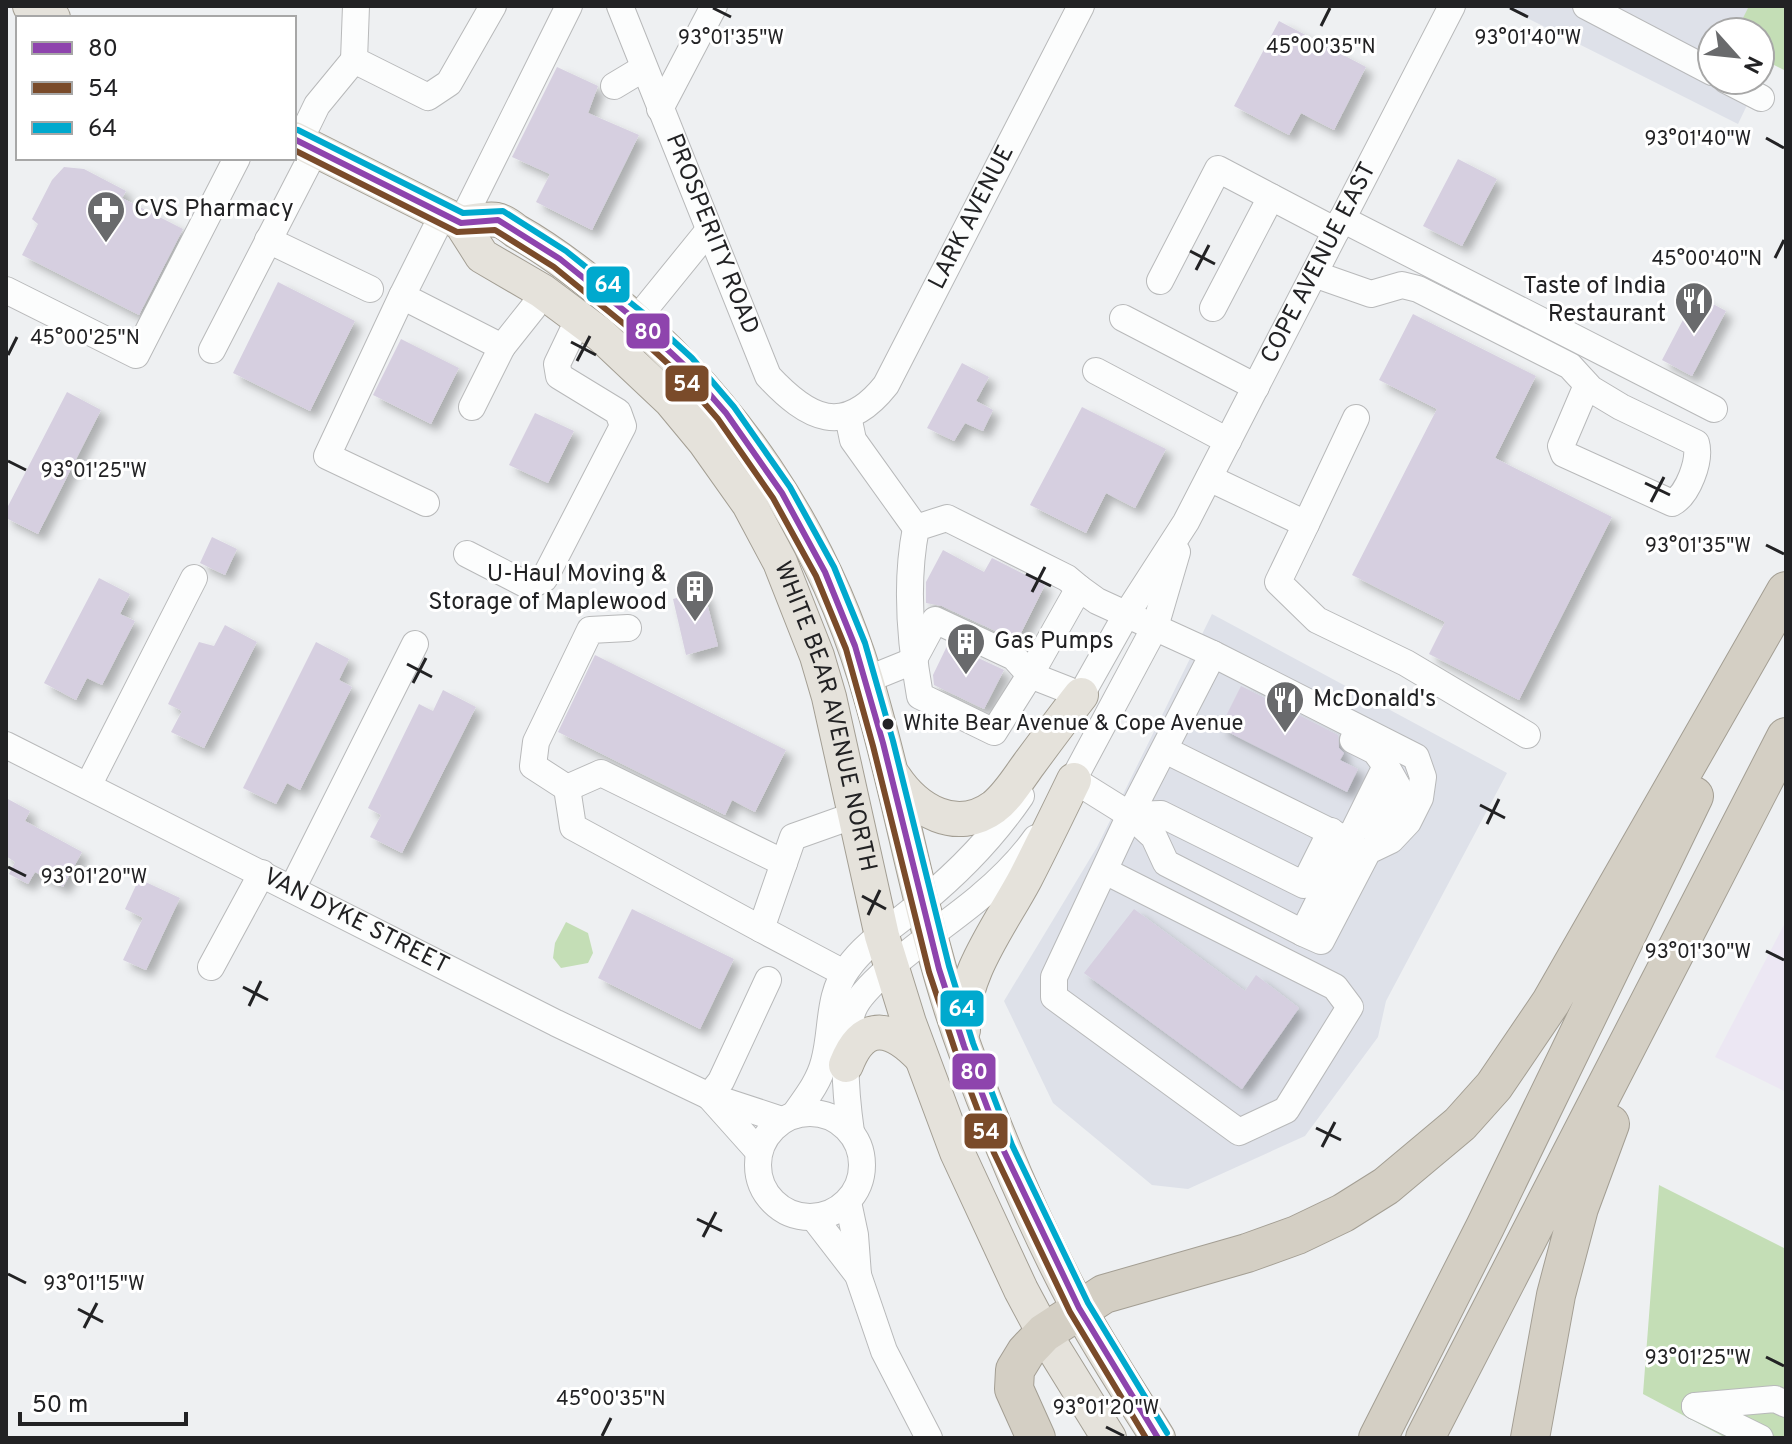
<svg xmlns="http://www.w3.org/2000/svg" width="1792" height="1444" font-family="Overpass,sans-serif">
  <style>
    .built { fill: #dee1e9 }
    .industrial { fill: #ece7f3 }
    .green { fill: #c4deb6 }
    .building { fill: #d6cfe0; filter: url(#shadow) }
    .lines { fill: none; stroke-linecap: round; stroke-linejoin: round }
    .minor-casing { stroke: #b8b9ba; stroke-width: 28 }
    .major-casing { stroke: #a39e93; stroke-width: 36 }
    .highway-casing { stroke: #a39e93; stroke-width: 40 }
    .minor { stroke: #fcfdfd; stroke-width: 26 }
    .major { stroke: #e5e2db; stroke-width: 34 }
    .highway { stroke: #d4cfc4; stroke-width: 38 }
    .bus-1-casing { stroke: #fff; stroke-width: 12 }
    .bus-2-casing { stroke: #fff; stroke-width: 12 }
    .bus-3-casing { stroke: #fff; stroke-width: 12 }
    .bus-1 { stroke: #8e44ad; stroke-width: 6 }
    .bus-2 { stroke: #7a4b2a; stroke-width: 6 }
    .bus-3 { stroke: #00a9ce; stroke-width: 6 }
    .ticks { fill: none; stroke: #222224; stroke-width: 3 }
    .bus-dot { fill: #222224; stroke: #fff; stroke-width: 3 }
    .labels { text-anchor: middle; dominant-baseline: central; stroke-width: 6; stroke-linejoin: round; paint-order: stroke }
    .bus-label { font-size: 22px; fill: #222224; stroke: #fff; text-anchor: start }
    .poi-label { font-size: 24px; fill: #222224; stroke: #fff; text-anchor: start }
    .street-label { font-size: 24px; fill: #222224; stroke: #fff }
    .ticks-label { font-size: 20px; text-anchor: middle; fill: #222224; stroke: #fff; stroke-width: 6; stroke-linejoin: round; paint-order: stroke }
    .line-badge { stroke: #fff; stroke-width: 3 }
    .badge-label { font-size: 22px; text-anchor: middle; font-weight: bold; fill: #fff }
  </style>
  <defs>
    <filter id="shadow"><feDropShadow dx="7" dy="7" stdDeviation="4" flood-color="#0004"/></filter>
  </defs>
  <rect width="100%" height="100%" fill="#eef0f2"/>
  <!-- built -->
  <path class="built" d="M1503,6H1786V27L1760,79V32H1712V80H1759L1738,124Z
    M1212,614L1507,773L1386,1001L1378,1037L1305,1136L1188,1189L1152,1185L1053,1103L1004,1001L1097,847Z"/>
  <!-- industrial -->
  <path class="industrial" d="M1786,921V1092L1715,1057Z"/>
  <!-- green -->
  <path class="green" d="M1749,6H1786V71L1760,58V32H1736Z
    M566,922L588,933L593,953L588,963L561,968L553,958L555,943Z
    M1659,1185L1786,1249V1438H1726L1643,1394Z"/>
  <!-- building -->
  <path class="building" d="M1279,21L1366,67L1334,130L1301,113L1289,135L1234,106Z
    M557,67L598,86L588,113L639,135L592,230L536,202L550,174L512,157Z
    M1458,159L1497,179L1462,246L1423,226Z
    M64,167L84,169L126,191L122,198L183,229L139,315L22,255L38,224L32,219L52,180Z
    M278,282L355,321L310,411L233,373Z
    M1696,295L1726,311L1692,376L1662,360Z
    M1413,314L1536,376L1495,458L1612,517L1519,700L1429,654L1445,622L1352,575L1437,409L1379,380Z
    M401,339L459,368L431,424L373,395Z
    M962,363L989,377L976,401L993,410L983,431L965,423L954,441L927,428Z
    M67,392L101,410L38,534L6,518V510Z
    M1082,407L1166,449L1135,508L1106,493L1086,533L1030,505Z
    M535,413L574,431L548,483L509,465Z
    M212,537L237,549L225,575L200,563Z
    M943,550L984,572L992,558L1045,585L1017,641L942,606L926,603V582Z
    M99,578L130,594L120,614L135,621L102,685L87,678L76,700L44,683Z
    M704,591L718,646L686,655L673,599Z
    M225,625L257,642L204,748L171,732L182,711L168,704L199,642L214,646Z
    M316,642L349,659L339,680L352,687L300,790L287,783L276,804L243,788Z
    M948,644L1004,670L984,709L934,685L933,675Z
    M595,655L786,750L755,812L732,800L725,815L558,732Z
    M1241,686L1338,735L1339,748L1344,753L1340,760L1358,769L1347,792L1220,728Z
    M443,690L476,707L402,853L370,837L381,815L368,808L419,704L433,711Z
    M6,798L30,811L25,821L82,852L63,887L35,872L28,884L9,874L15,862L6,856Z
    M139,879L180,898L146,970L123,960L143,918L125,909Z
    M632,909L734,959L700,1029L598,978Z
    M1134,909L1245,991L1256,975L1299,1008L1242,1089L1084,973Z"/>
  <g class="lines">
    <!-- minor casing -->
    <g class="minor-casing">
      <g id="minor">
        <path d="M356,6L354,60L428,97L449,83L493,6"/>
        <path id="s1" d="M620,6L768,376C808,419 844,438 886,385L1081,6"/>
        <path d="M1586,6L1712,72"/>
        <path d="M1726,80L1761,98"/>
        <path d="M614,86L644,68"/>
        <path d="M660,109L714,6"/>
        <path d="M299,142L317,105L354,60"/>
        <path d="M443,214L402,296L502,347L533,308L542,291"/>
        <path d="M1342,219L1714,409"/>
        <path d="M461,223L569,6"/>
        <path d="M268,240L370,289"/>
        <path d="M1314,274L1371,294L1402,285L1418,289L1570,366C1577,374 1584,381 1591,389L1621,407L1696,443C1701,460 1688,495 1672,503L1564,454L1561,446L1587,385"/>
        <path d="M1160,281L1218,169L1336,231"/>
        <path d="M6,290L136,355L237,158"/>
        <path d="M402,296L327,456L426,503"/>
        <path d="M1213,308L1271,197"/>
        <path d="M1123,318L1256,387"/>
        <path d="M636,320L709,230"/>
        <path d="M212,350L315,150"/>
        <path d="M1096,371L1228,441"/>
        <path d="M472,407L502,347"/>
        <path d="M848,416L853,440L916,528"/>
        <path d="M1209,478L1306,524L1278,582L1317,620L1406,663L1527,735"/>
        <path d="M1306,524L1356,418"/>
        <path d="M467,554L529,586L544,579L623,426L618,412L559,376L557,364L579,318"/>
        <path d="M1079,588L1067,578L947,518L916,528C905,583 910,641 920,696L994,732L1030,675L1081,695"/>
        <path d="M628,628L590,630L536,742L533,766L567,788L573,827L761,929L793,837L855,815"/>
        <path d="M1213,654L1416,757L1423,777L1420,798L1408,822L1391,840L1368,851L1321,941L1303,933"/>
        <path d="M866,680L913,661L935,620L1014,657L1030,675L1079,588L1097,601L1213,654L1130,815L1074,780"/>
        <path id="s2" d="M1072,711L1126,615L1186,522L1452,6"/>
        <path id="s3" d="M6,745L556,1023L709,1096L782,1120"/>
        <path d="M1165,750L1345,839"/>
        <path d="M88,786L194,578"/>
        <path d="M567,788L601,773L784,863"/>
        <path d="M1065,795L1155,627L1177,552"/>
        <path d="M1130,815L1154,837L1166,863L1303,933L1386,766L1375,751L1353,740"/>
        <path d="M1130,815L1161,814L1304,885L1331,831"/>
        <path d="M1358,826C1387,825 1391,815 1399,789L1386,766"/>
        <path d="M1105,871L1335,987L1350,1007L1286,1110L1239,1132L1054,997V977L1130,815"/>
        <path d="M292,889L415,644"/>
        <path d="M761,929L844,973"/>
        <path d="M211,967L262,873"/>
        <path d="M709,1096L721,1081L768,980"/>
        <path d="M709,1096L759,1152"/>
        <circle cx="810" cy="1165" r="52"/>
        <path d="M794,1115C806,1098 819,1082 824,1062C833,1030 827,996 848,968C866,942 897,924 921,903C959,872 993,837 1021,796"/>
        <path d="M851,1132C846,1097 841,1044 853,1010C865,978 953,921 981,896C1001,879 1021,859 1036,838"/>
        <path d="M848,1202L855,1235L858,1275"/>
        <path d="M814,1218L858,1275L884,1351L929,1438"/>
        <path d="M1695,1406L1775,1399L1786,1404"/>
        <path d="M1695,1406L1760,1438"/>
      </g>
    </g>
    <!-- major casing -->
    <g class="major-casing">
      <g id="major">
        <path d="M30,6L53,18"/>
        <path id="s4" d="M294,139L461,223L482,256L542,291L601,335L671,401L705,442L749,504L780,562L817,656L829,697L882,936L909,1023L957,1152L1021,1290L1044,1333L1109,1438"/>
        <path d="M461,223C471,222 487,218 497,220C503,221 511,227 516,231C550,250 581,274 611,299C731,399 819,528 865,677C903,801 921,930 966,1052C998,1139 1034,1225 1078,1307C1103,1352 1131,1395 1158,1438"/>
        <path d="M894,777C916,810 956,835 994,807C1008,796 1018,779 1029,764C1046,741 1063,718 1081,695"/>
        <path d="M963,1030C959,978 1001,924 1025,879C1042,846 1058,813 1074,780"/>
        <path d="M846,1065C864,1019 892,1027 921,1057"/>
      </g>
    </g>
    <!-- highway casing -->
    <g class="highway-casing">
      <path id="highway" d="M1036,1438L1014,1389L1015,1370L1026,1352L1044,1333L1104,1294L1247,1253L1297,1235L1343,1213L1386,1186L1460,1124L1494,1086L1551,1002L1786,591
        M1378,1438L1485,1227L1694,796
        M1425,1438L1786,737
        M1530,1438L1556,1295L1579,1208L1610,1124"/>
    </g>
    <!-- minor -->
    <use href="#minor" class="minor"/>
    <!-- major -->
    <use href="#major" class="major"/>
    <!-- highway -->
    <use href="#highway" class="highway"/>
    <!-- bus-1 casing -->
    <g class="bus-1-casing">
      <path id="bus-1" d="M294,139L461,223L498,220L560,259L636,320L684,365L726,413L782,493L825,572L855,646L883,743L939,969L964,1046L1003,1149L1079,1308L1158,1438"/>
    </g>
    <!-- bus-2 casing -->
    <g class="bus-2-casing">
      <path id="bus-2" d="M294,150L457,232L495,230L554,267L629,328L677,372L718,419L773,498L816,576L846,649L873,746L929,972L955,1050L994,1153L1070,1312L1146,1438"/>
    </g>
    <!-- bus-3 casing -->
    <g class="bus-3-casing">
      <path id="bus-3" d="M298,130L463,213L503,211L566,251L642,312L692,358L734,407L790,487L834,567L865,643L893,741L949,966L973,1043L1012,1145L1088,1303L1167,1433"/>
    </g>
    <!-- bus-1 -->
    <use href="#bus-1" class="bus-1"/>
    <!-- bus-2 -->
    <use href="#bus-2" class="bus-2"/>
    <!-- bus-3 -->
    <use href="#bus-3" class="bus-3"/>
  </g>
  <!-- ticks -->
  <path class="ticks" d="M713,8L731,17M1510,8L1528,17M1321,26L1330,8M1766,138L1784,148M1190,251L1215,264M1775,258L1784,240M1196,270L1209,245M571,342L596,355M8,355L17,337M577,361L590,336M8,461L26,470M1645,483L1670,495M1651,502L1664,477M1766,545L1784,554M1026,574L1051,586M1032,592L1045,567M407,664L432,677M413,683L426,658M1480,805L1505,818M1487,824L1499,799M8,867L26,876M862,896L886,909M868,915L880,890M1766,951L1784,960M243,987L268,1000M249,1006L261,981M1316,1128L1341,1140M1322,1147L1335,1122M697,1219L722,1231M703,1237L716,1212M8,1274L26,1283M78,1309L103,1322M84,1328L97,1303M1766,1357L1784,1366M1106,1427L1124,1436M602,1436L611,1418"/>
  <!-- icons -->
  <defs>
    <g id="pharmacy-pin" transform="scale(2)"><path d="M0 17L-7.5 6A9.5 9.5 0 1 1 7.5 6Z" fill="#696a6c" stroke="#fff"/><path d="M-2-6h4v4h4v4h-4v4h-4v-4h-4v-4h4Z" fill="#fff"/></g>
    <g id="restaurant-pin" transform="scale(2)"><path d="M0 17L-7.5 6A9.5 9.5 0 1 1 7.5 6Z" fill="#696a6c" stroke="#fff"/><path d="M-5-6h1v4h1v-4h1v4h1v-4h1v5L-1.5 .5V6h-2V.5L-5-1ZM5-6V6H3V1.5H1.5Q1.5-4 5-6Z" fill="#fff"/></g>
    <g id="building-pin" transform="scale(2)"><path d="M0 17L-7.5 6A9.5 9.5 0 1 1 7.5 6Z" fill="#696a6c" stroke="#fff"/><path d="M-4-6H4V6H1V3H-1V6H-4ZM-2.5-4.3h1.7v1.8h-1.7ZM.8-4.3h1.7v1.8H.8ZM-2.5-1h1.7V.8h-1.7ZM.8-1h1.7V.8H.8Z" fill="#fff"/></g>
  </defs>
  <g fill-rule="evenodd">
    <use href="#pharmacy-pin" x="106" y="210"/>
    <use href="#restaurant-pin" x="1694" y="301"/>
    <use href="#building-pin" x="695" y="589"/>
    <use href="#building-pin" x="966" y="642"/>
    <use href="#restaurant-pin" x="1285" y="700"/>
  </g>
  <!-- markers -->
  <circle class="bus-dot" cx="888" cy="724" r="7"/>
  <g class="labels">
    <!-- bus labels -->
    <g class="bus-label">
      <text x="903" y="724">White Bear Avenue &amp; Cope Avenue</text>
    </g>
    <!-- poi labels -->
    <g class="poi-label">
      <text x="134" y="210">CVS Pharmacy</text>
      <text x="1666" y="287" text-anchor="end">Taste of India<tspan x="1666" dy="28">Restaurant</tspan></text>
      <text x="667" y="575" text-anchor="end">U-Haul Moving &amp;<tspan x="667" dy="28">Storage of Maplewood</tspan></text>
      <text x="994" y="642">Gas Pumps</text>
      <text x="1313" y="700">McDonald's</text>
    </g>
    <!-- street labels -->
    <g class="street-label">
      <text stroke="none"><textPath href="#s1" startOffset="730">LARK AVENUE</textPath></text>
      <text stroke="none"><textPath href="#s1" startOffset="246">PROSPERITY ROAD</textPath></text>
      <text stroke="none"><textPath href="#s2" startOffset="512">COPE AVENUE EAST</textPath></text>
      <text stroke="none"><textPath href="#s4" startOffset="822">WHITE BEAR AVENUE NORTH</textPath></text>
      <text stroke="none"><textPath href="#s3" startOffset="392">VAN DYKE STREET</textPath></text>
    </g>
  </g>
  <g class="ticks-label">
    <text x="1528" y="44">93°01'40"W</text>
    <text x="731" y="44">93°01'35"W</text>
    <text x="1321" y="53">45°00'35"N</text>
    <text x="1698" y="145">93°01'40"W</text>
    <text x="1707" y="265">45°00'40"N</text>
    <text x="85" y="344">45°00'25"N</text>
    <text x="94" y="477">93°01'25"W</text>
    <text x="1698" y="552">93°01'35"W</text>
    <text x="94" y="883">93°01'20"W</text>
    <text x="1698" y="958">93°01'30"W</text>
    <text x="94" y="1290">93°01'15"W</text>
    <text x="1698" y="1364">93°01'25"W</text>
    <text x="611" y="1405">45°00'35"N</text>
    <text x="1106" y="1414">93°01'20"W</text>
  </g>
  <g class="line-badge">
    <rect x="585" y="265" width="46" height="39" rx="8" fill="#00a9ce"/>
    <rect x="625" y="312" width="46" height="38" rx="8" fill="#8e44ad"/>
    <rect x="664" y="364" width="46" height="39" rx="8" fill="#7a4b2a"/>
    <rect x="939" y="989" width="46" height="39" rx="8" fill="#00a9ce"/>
    <rect x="951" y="1052" width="46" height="39" rx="8" fill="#8e44ad"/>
    <rect x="963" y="1112" width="46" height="38" rx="8" fill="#7a4b2a"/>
  </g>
  <g class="badge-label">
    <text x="608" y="292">64</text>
    <text x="648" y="339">80</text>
    <text x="687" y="391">54</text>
    <text x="962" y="1016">64</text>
    <text x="974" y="1079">80</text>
    <text x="986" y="1139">54</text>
  </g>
  <!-- border -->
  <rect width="1792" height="1444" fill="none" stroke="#222224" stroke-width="16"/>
  <!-- legend -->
  <rect x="16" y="16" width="280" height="144" fill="#ffffff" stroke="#a7a7a7" stroke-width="2"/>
  <rect x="32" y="42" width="40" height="12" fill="#8e44ad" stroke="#a7a7a7" stroke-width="2"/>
  <text x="88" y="56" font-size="24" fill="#222224">80</text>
  <rect x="32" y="82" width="40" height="12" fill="#7a4b2a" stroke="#a7a7a7" stroke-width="2"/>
  <text x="88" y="96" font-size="24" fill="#222224">54</text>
  <rect x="32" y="122" width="40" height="12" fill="#00a9ce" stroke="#a7a7a7" stroke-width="2"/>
  <text x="88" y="136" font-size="24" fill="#222224">64</text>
  <!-- north arrow -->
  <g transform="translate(1736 56) rotate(117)"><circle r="38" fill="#ffffff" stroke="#a7a7a7" stroke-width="2"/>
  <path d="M0-6L14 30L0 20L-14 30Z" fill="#696a6c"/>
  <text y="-12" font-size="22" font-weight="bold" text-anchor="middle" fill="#222224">N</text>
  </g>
  <!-- scale -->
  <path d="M20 1412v12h166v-12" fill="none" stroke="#222224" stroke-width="4"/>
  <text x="32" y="1412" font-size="24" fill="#222224" stroke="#ffffff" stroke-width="6" paint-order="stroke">50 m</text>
</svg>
